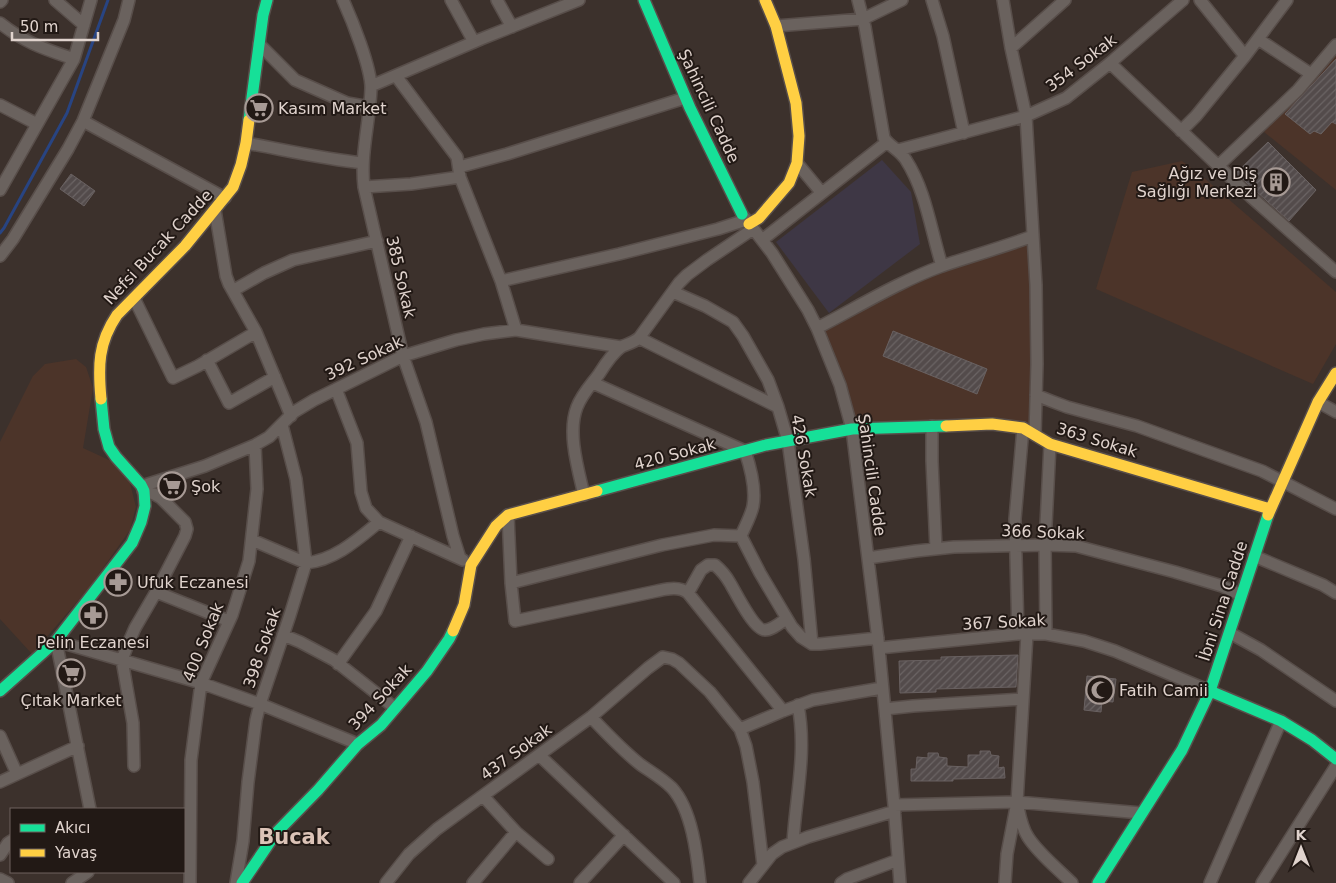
<svg xmlns="http://www.w3.org/2000/svg" width="1336" height="883" font-family="'DejaVu Sans',sans-serif">
  <style>
    .commercial { fill: #3e3745 }
    .built { fill: #4c3429 }
    .lines { fill: none; stroke-linecap: round; stroke-linejoin: round }
    .stream { stroke: #284482; stroke-width: 3 }
    .building { fill: url(#building-hatch); stroke: #696161 }
    .street-casing { stroke: #584e4a; stroke-width: 14 }
    .fast-casing { stroke: #584e4a; stroke-width: 14 }
    .slow-casing { stroke: #584e4a; stroke-width: 14 }
    .street { stroke: #6a625e; stroke-width: 11 }
    .fast { stroke: #16e098; stroke-width: 11 }
    .slow { stroke: #ffcf43; stroke-width: 11 }
    .labels { text-anchor: middle; dominant-baseline: central; stroke-width: 4; stroke-linejoin: round; paint-order: stroke }
    .street-label { font-size: 16px; fill: #e0d3cd; stroke: #221915 }
    .poi-label { font-size: 16px; fill: #e0d3cd; stroke: #221915; text-anchor: start }
    .district-label { font-size: 21px; font-weight: bold; fill: #dcc3b7; stroke: #221915 }
  </style>
  <defs>
    <pattern id="building-hatch" width="6" height="6" patternUnits="userSpaceOnUse" patternTransform="scale(1.25)"><rect width="6" height="6" fill="#534b4b"/><path d="M-1 1l2-2M0 6l6-6M5 7l2-2" fill="none" stroke="#6b6464"/></pattern>
  </defs>
  <rect width="100%" height="100%" fill="#3c312c"/>
  <!-- commercial -->
  <path class="commercial" d="M882,160L911,192L920,244L829,313L776,242Z"/>
  <!-- built -->
  <path class="built" d="M1336,45V190L1264,132L1311,74Z
    M1182,161L1203,177L1336,292V344L1313,384L1096,289L1132,172Z
    M1033,236L1036,418L1023,428L852,429L817,328L942,266Z
    M76,359L86,367L93,388L83,448L120,465L130,483L136,507L130,530L89,588L32,654L0,619V442L33,376L45,364Z"/>
  <g class="lines">
    <!-- stream -->
    <path class="stream" d="M0,233L4,228L67,113L108,0"/>
  </g>
  <!-- building -->
  <path class="building" d="M1336,59V124L1332,122L1321,134L1314,131L1310,134L1285,114Z
    M1268,142L1316,190L1289,221L1236,173Z
    M71,174L95,191L84,206L60,189Z
    M893,331L987,369L977,394L883,356Z
    M1018,655L1016,687L936,689V692L900,693L899,661L941,660V657Z
    M1087,676L1116,679L1113,702L1102,701L1101,712L1084,710Z
    M980,751H990L991,755L999,756L998,768L1004,767L1005,778L953,779V781H911V769H916L917,757L928,758V753H938L939,757L947,758V766L968,767V755H980Z"/>
  <g class="lines">
    <!-- street casing -->
    <g class="street-casing">
      <path id="street" d="M55,0L84,25
        M343,0C352,20 371,67 371,88C370,121 360,154 364,187L403,356L426,422L453,536L460,558
        M451,0L474,42
        M497,0L512,27
        M858,0L865,27L884,138C890,147 900,150 906,160C926,191 931,231 942,266
        M932,0L943,36L964,133
        M1003,0L1011,48L1026,116L1036,285L1037,364L1035,435
        M1200,0L1245,56
        M0,2L2,0
        M0,23C25,43 45,49 74,59
        M776,26L863,19L902,0
        M1258,39L1311,74
        M259,44L295,80L347,103L369,107
        M1011,48L1065,0
        M1110,63L1251,197L1336,272
        M396,76L426,116L457,157L460,177L501,281L516,330
        M371,86L481,39L579,0
        M0,105L37,124
        M83,121L225,198
        M1181,131L1196,116L1245,56L1287,0
        M246,143C285,150 323,159 363,163
        M898,150L1026,116L1066,98L1110,63L1183,0
        M797,163L821,192
        M1218,166L1298,90L1336,45
        M459,167L507,154L685,98
        M364,187L411,184L460,177
        M0,190L74,59L91,0
        M215,210L226,276L229,284L256,332L291,416
        M745,218L772,253L808,310L817,328L840,385L852,429L879,648L894,805L900,883
        M762,240L887,142
        M0,256L13,239L68,149L83,121L124,20L129,0
        M501,281L619,254L718,229L746,220
        M234,290L264,273L293,260L377,241
        M673,292L705,306L733,322L743,336L768,380L778,407L788,441L804,559L812,644
        M134,298L173,378L198,366L256,332
        M817,328C858,307 898,282 942,266C972,256 1003,247 1033,236
        M639,338L778,407
        M207,360L229,403L275,377
        M593,383L745,451C750,466 756,490 753,506C751,516 745,526 741,536L760,573L792,627L801,637L812,644H820L878,638
        M336,389L357,443L361,492L366,508L379,522L463,560
        M1036,395L1051,401L1067,407L1137,426L1262,471L1336,509
        M1318,402L1336,412
        M932,426V461L936,549
        M142,486L205,466L255,445L269,437L294,412L314,400L403,356L456,340L484,334L516,330L621,347
        M584,495C578,469 567,432 577,407C582,394 591,385 599,374C604,366 614,352 621,347C627,344 633,343 639,338L679,283L687,275L707,260L753,229
        M508,515L511,583L515,621L657,591C667,589 679,586 688,593L783,711
        M252,540L306,563C335,560 357,540 379,522
        M1254,556L1323,585L1336,593
        M868,558L916,551L954,547L1045,545L1076,546L1175,572L1222,586L1241,595
        M511,583L662,545L714,535L741,536
        M156,592L229,621
        M688,593L701,570L708,565H715C721,570 726,576 730,583C736,593 754,630 765,630C772,630 780,623 786,619
        M1230,633L1261,650L1336,701
        M1018,634L1015,519L1023,428
        M1046,634L1045,545L1050,444
        M283,635L300,642L334,660L395,708
        M879,648L1018,634H1046L1084,641L1115,651L1210,691
        M338,664L376,611L411,536
        M885,709L913,706L1023,699
        M591,717C607,734 623,751 641,765C651,772 663,779 672,788C692,810 697,854 700,883
        M740,729L783,711L813,700L882,688
        M0,736L17,774
        M539,755L674,883
        M134,766L133,723L122,660L128,644L135,628L156,592L185,536L187,529L185,522L161,498L154,494L143,491
        M0,782L78,746
        M483,796L516,832L548,859
        M894,805L1017,802L1141,813
        M1018,807C1020,817 1022,828 1028,837C1038,853 1058,869 1072,883
        M90,809L56,641L201,683L260,704L358,744
        M793,842C796,795 807,752 798,705
        M0,855L8,843L11,841
        M0,879L8,883
        M72,883L88,872
        M190,883L191,760L201,683L232,615L249,561L257,489L255,445
        M236,883L243,841L248,782L256,720L260,704L290,615L306,563L296,479L282,425
        M386,883L409,854L437,829L591,717L648,668L663,657L672,659L679,663L710,692L740,729L746,746L753,782L763,865
        M473,883L516,832
        M580,883L624,835
        M749,883L772,854L782,847L808,837L895,811
        M841,883L847,879L898,860
        M1005,883L1007,854L1017,802L1027,634
        M1210,883L1281,721
        M1262,883L1336,766"/>
    </g>
    <!-- fast casing -->
    <g class="fast-casing">
      <path id="fast" d="M644,0L690,108L742,214
        M249,120L263,15L267,0
        M597,491L766,445L852,429L946,426
        M0,691L56,641L132,543L141,522L145,506L144,491L141,485L116,457L109,447L104,429L101,399
        M1210,691L1281,721L1312,740L1336,759
        M242,883L276,833L318,790L358,744L381,725L427,671L449,639L453,631
        M1098,883L1182,750L1210,691L1268,515"/>
    </g>
    <!-- slow casing -->
    <g class="slow-casing">
      <path id="slow" d="M749,224L759,218L789,183L797,163L799,136L796,103L776,26L765,0
        M101,399C98,366 98,343 117,315L185,246L233,187L241,165L246,143L249,120
        M946,426L992,424L1023,428L1050,444L1270,509
        M1268,515L1318,402L1336,373
        M453,631L464,605L471,565L496,526L508,515L597,491"/>
    </g>
    <!-- street -->
    <use href="#street" class="street"/>
    <!-- fast -->
    <use href="#fast" class="fast"/>
    <!-- slow -->
    <use href="#slow" class="slow"/>
  </g>
  <!-- icons -->
  <defs>
    <g id="supermarket-ring" transform="scale(1.4375)"><circle r="9.5" fill="#221915" stroke="#a79a95" stroke-width="1.5"/><path d="M-6-5.5h2.5l.6 2H6L4.5 2H-2.5L-4.4-4H-6ZM-1.5 3.2a1.3 1.3 0 1 0 .1 0ZM3 3.2a1.3 1.3 0 1 0 .1 0Z" fill="#a79a95"/></g>
    <g id="building-ring" transform="scale(1.4375)"><circle r="9.5" fill="#221915" stroke="#a79a95" stroke-width="1.5"/><path d="M-4-6H4V6H1V3H-1V6H-4ZM-2.5-4.3h1.7v1.8h-1.7ZM.8-4.3h1.7v1.8H.8ZM-2.5-1h1.7V.8h-1.7ZM.8-1h1.7V.8H.8Z" fill="#a79a95"/></g>
    <g id="pharmacy-ring" transform="scale(1.4375)"><circle r="9.5" fill="#221915" stroke="#a79a95" stroke-width="1.5"/><path d="M-2-6h4v4h4v4h-4v4h-4v-4h-4v-4h4Z" fill="#a79a95"/></g>
    <g id="mosque-ring" transform="scale(1.4375)"><circle r="9.5" fill="#221915" stroke="#a79a95" stroke-width="1.5"/><path d="M3.5-4.9A6 6 0 1 0 3.5 4.9A5 5 0 1 1 3.5-4.9Z" fill="#a79a95"/></g>
  </defs>
  <g fill-rule="evenodd">
    <use href="#supermarket-ring" x="259" y="108"/>
    <use href="#building-ring" x="1276" y="182"/>
    <use href="#supermarket-ring" x="172" y="486"/>
    <use href="#pharmacy-ring" x="118" y="582"/>
    <use href="#pharmacy-ring" x="93" y="615"/>
    <use href="#supermarket-ring" x="71" y="673"/>
    <use href="#mosque-ring" x="1100" y="690"/>
  </g>
  <g class="labels">
    <!-- street labels -->
    <g class="street-label">
      <text transform="translate(1081 63) rotate(-37)">354 Sokak</text>
      <text transform="translate(709 106) rotate(65)">Şahincili Cadde</text>
      <text transform="translate(158 247) rotate(-47)">Nefsi Bucak Cadde</text>
      <text transform="translate(401 277) rotate(77)">385 Sokak</text>
      <text transform="translate(364 358) rotate(-25)">392 Sokak</text>
      <text transform="translate(1097 440) rotate(17)">363 Sokak</text>
      <text transform="translate(675 454) rotate(-15)">420 Sokak</text>
      <text transform="translate(804 456) rotate(80)">426 Sokak</text>
      <text transform="translate(872 475) rotate(82)">Şahincili Cadde</text>
      <text transform="translate(1043 532) rotate(2)">366 Sokak</text>
      <text transform="translate(1223 601) rotate(-72)">İbni Sina Cadde</text>
      <text transform="translate(1004 622) rotate(-3)">367 Sokak</text>
      <text transform="translate(203 642) rotate(-68)">400 Sokak</text>
      <text transform="translate(262 648) rotate(-71)">398 Sokak</text>
      <text transform="translate(380 697) rotate(-47)">394 Sokak</text>
      <text transform="translate(516 752) rotate(-36)">437 Sokak</text>
    </g>
    <!-- poi labels -->
    <g class="poi-label">
      <text x="278" y="108">Kasım Market</text>
      <text x="1257" y="173" text-anchor="end">Ağız ve Diş<tspan x="1257" dy="18">Sağlığı Merkezi</tspan></text>
      <text x="191" y="486">Şok</text>
      <text x="137" y="582">Ufuk Eczanesi</text>
      <text x="93" y="642" text-anchor="middle">Pelin Eczanesi</text>
      <text x="1119" y="690">Fatih Camii</text>
      <text x="71" y="700" text-anchor="middle">Çıtak Market</text>
    </g>
    <!-- district labels -->
    <g class="district-label">
      <text x="294" y="837">Bucak</text>
    </g>
  </g>
  <!-- legend -->
  <rect x="10" y="808" width="175" height="65" fill="#221915" stroke="#6e635f"/>
  <rect x="20" y="824" width="25" height="8" fill="#16e098" stroke="#6e635f"/>
  <text x="55" y="833" font-size="15" fill="#e0d3cd">Akıcı</text>
  <rect x="20" y="849" width="25" height="8" fill="#ffcf43" stroke="#6e635f"/>
  <text x="55" y="858" font-size="15" fill="#e0d3cd">Yavaş</text>
  <!-- north arrow -->
  <g transform="translate(1301 848)" stroke="#221915" stroke-width="4" paint-order="stroke">
  <path d="M0-4L9 19L0 12L-9 19Z" fill="#e0d3cd"/>
  <text y="-8" font-size="14" font-weight="bold" text-anchor="middle" fill="#e0d3cd">K</text>
  </g>
  <!-- scale -->
  <path d="M12 32v8h86v-8" fill="none" stroke="#e0d3cd" stroke-width="2.5"/>
  <text x="20" y="32" font-size="15" fill="#e0d3cd" stroke="#221915" stroke-width="4" paint-order="stroke">50 m</text>
</svg>
